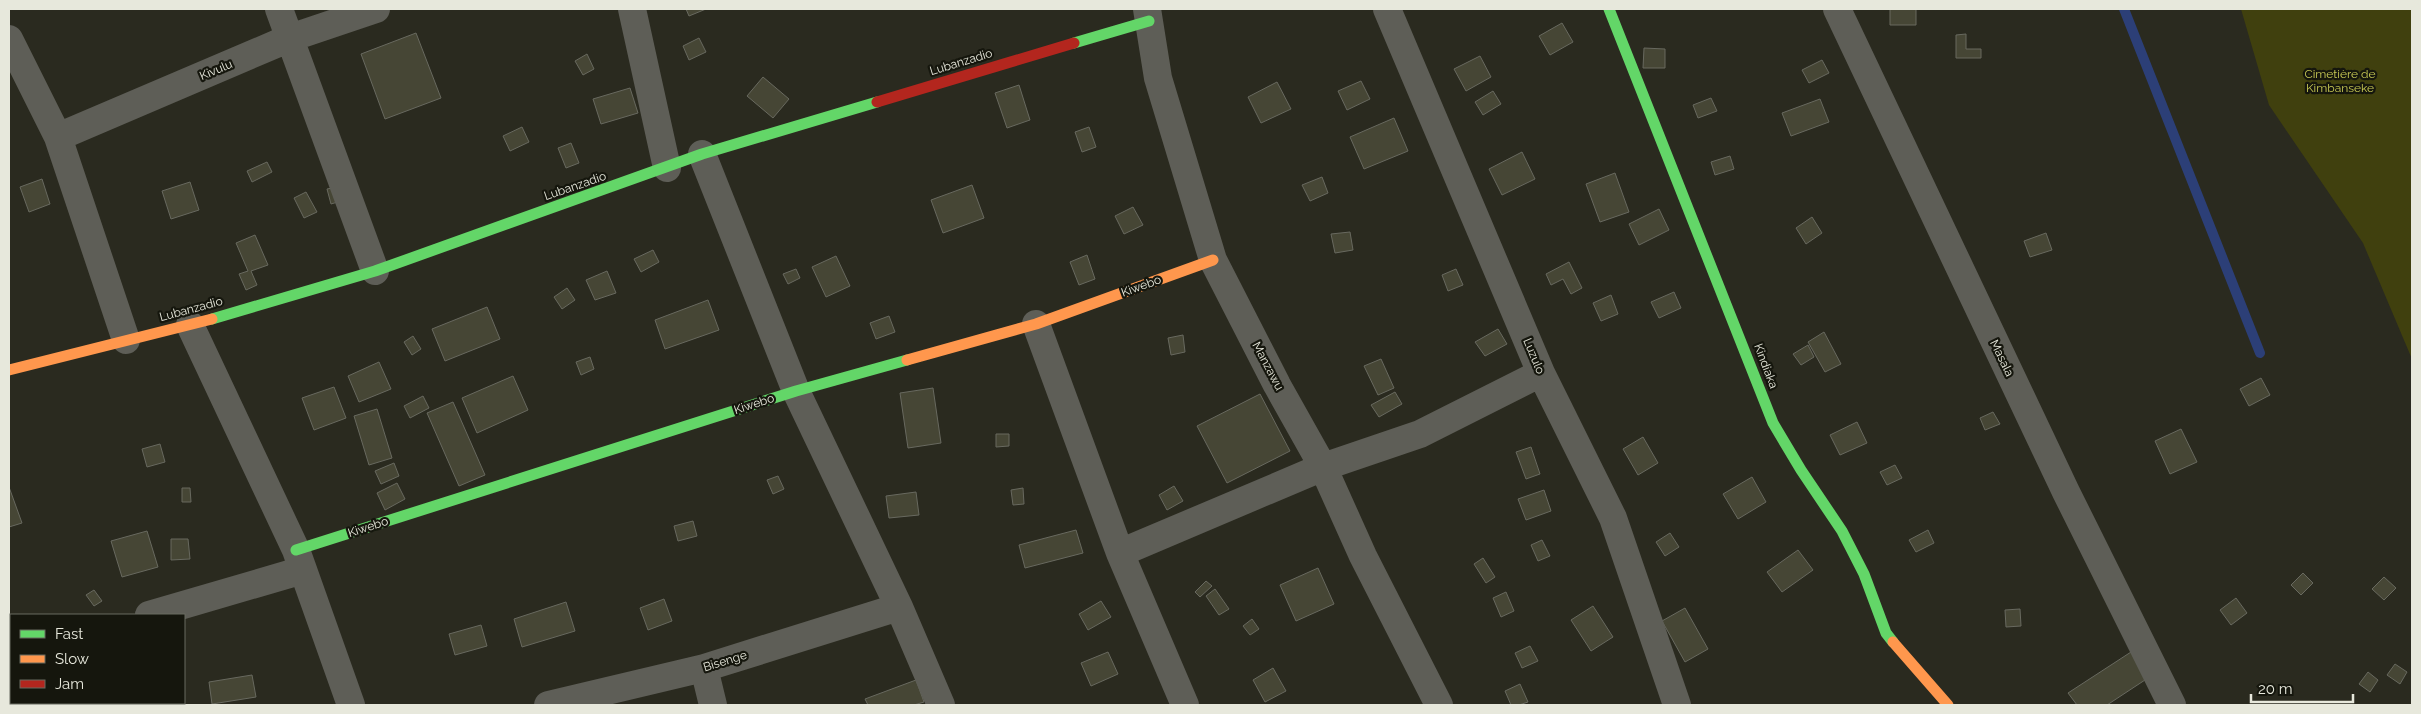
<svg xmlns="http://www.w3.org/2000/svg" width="2421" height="714" font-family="Raleway,sans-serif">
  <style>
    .green { fill: #40400e }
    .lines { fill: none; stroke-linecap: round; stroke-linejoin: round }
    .stream { stroke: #2c3f77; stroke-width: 10 }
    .building { fill: #464635; stroke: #68695f }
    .street { stroke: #5e5e57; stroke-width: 28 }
    .fast { stroke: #63d668; stroke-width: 11 }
    .slow { stroke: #ff974d; stroke-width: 11 }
    .jam { stroke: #b3261e; stroke-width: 11 }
    .labels { text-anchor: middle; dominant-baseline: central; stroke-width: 4.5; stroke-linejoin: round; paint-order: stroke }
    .street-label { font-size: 12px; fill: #e7e8dc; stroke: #15160d }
    .park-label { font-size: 12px; fill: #cacb55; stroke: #15160d }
  </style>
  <rect width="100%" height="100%" fill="#2a2a1f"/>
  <!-- green -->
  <path class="green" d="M2241,9H2412V359L2363,243L2269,105Z"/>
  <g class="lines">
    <!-- stream -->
    <path class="stream" d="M2124,9L2260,353"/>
  </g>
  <!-- building -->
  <path class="building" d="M686,9H706L689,16Z
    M1890,9H1916V25H1890Z
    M1562,23L1573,42L1550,55L1539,36Z
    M416,33L441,98L385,119L361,54Z
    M1966,34V49H1981V58H1956V35Z
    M699,38L706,52L689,60L683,46Z
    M1644,48L1665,49V68H1643Z
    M587,54L594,69L583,75L575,61Z
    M1480,56L1491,77L1466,91L1454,69Z
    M1822,60L1829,73L1809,83L1802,70Z
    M763,77L789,99L773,118L747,96Z
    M1361,81L1370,99L1347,110L1338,91Z
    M1277,82L1291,109L1261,123L1248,97Z
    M1019,85L1030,120L1007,128L995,93Z
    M630,88L638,113L601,124L593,99Z
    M1493,91L1501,104L1483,115L1475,102Z
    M1711,98L1717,111L1698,118L1693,105Z
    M1820,99L1829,122L1791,136L1782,113Z
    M1394,118L1408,151L1364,169L1350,137Z
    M522,127L529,142L510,151L503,136Z
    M1089,127L1096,147L1082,152L1075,132Z
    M571,143L579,163L566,168L558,148Z
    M1522,152L1535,179L1502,195L1489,169Z
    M1730,156L1734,169L1715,175L1711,162Z
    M267,162L272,172L252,182L247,171Z
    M1615,173L1629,212L1600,222L1586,184Z
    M1322,177L1328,193L1310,201L1302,185Z
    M42,179L50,204L29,212L20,187Z
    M190,182L199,210L171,219L162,191Z
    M972,185L984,218L943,233L931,200Z
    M337,187L341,201L331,204L327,189Z
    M306,192L317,212L304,218L294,198Z
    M1133,207L1143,225L1124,234L1115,216Z
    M1659,209L1669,230L1639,245L1629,224Z
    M1812,217L1822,233L1806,244L1796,228Z
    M1350,232L1353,250L1335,253L1331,234Z
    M2046,233L2052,250L2030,257L2024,241Z
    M255,235L268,265L251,271L257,285L246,290L239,274L248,271L236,243Z
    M653,250L659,262L641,272L634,259Z
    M1087,255L1095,279L1079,285L1070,262Z
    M836,256L850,286L826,297L812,267Z
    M1569,262L1582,288L1571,294L1563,279L1551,285L1546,274Z
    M796,269L800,278L788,284L783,274Z
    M1456,269L1463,285L1448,291L1442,275Z
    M607,271L616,293L595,300L586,280Z
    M567,288L575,300L562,309L554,297Z
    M1674,292L1681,308L1659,318L1651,302Z
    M1611,295L1618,314L1601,321L1593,303Z
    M708,300L719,330L665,349L655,320Z
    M487,307L500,339L445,361L432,329Z
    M889,316L895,332L876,339L870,323Z
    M1498,329L1507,344L1485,356L1475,342Z
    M1824,332L1841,364L1825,372L1808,342Z
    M1183,335L1185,352L1171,355L1168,338Z
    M413,336L421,349L412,355L404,342Z
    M1808,345L1814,357L1801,365L1793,354Z
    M590,357L594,369L581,375L576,362Z
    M1381,359L1394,388L1378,395L1364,366Z
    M379,362L391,389L359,402L348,376Z
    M513,376L528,410L477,433L462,398Z
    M2261,378L2270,395L2249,406L2240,389Z
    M334,387L346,418L314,430L302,398Z
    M933,388L941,443L908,448L900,393Z
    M1395,392L1402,404L1379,417L1371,405Z
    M1260,394L1290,451L1227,483L1197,426Z
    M423,396L429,408L410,418L404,406Z
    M453,402L485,475L459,486L427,413Z
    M377,409L392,458L369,465L354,416Z
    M1993,412L2000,424L1985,430L1980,418Z
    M1857,422L1867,443L1840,455L1830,435Z
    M2181,429L2197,462L2170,474L2155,441Z
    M996,434H1009V446L996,447Z
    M1643,437L1658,463L1638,475L1623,449Z
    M160,444L165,462L147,467L142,449Z
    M1531,447L1540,474L1526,479L1516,452Z
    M394,463L399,476L381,484L375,471Z
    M1895,465L1902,478L1887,485L1880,472Z
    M778,476L784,489L773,494L767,480Z
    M1752,477L1766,502L1738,519L1723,494Z
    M397,483L405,499L385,510L377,493Z
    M1174,486L1183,501L1167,510L1159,495Z
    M9,487L22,523L9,527Z
    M182,488H190L191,502H182Z
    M1023,488L1024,504L1013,505L1011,490Z
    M1544,490L1551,511L1526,520L1518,499Z
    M916,492L919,515L889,518L886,496Z
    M693,521L697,536L678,541L674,526Z
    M1076,530L1083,553L1025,568L1019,545Z
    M1928,530L1934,543L1916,552L1909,540Z
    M147,531L158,567L122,577L111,541Z
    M1670,533L1679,547L1665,556L1656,542Z
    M171,539H188L190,559L171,560Z
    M1542,540L1550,556L1538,561L1531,545Z
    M1798,550L1813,570L1782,592L1767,572Z
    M1483,558L1495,577L1486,583L1474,564Z
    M1318,568L1334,604L1296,621L1280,585Z
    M2303,573L2313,583L2301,595L2291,585Z
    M2384,577L2396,588L2384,600L2372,589Z
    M1206,581L1212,586L1200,597L1195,592Z
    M1215,589L1229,609L1219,615L1206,596Z
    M94,590L102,601L94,606L86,595Z
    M1506,592L1514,611L1501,617L1493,598Z
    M2236,598L2247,613L2231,625L2220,610Z
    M664,599L672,621L648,630L640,608Z
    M1101,601L1111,617L1088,630L1079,614Z
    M566,602L575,631L522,647L514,619Z
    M1593,606L1613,637L1591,651L1571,620Z
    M1685,608L1708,649L1685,662L1662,621Z
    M2020,609L2021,626L2006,627L2005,610Z
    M1252,619L1259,629L1250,635L1243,626Z
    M481,625L487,646L455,655L449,634Z
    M1530,646L1538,661L1522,668L1515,653Z
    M1108,652L1118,674L1091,686L1081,663Z
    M2131,652L2148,678L2107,705H2077L2068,693Z
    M2395,664L2407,672L2400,684L2387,675Z
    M1273,668L1286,691L1265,702L1253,680Z
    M2368,672L2378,680L2370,692L2359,684Z
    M252,675L256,697L212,704L209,682Z
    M916,680L924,702L914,705H868L865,699Z
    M1520,684L1528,702L1519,705H1511L1505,691Z"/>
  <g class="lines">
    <!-- street -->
    <path class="street" d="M279,9L375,271
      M632,9L667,168
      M1147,9L1158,78L1213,260L1277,385L1323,467L1363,556L1439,705
      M1387,9L1541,373L1613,518L1677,705
      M1837,9L2066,492L2172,705
      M9,39L58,137L126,340
      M58,137L290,38L376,9
      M702,154L796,391L899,607L941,705
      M1036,324L1120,553L1185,705
      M190,325L296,550L351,705
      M1120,553L1323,467L1420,434L1541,373
      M149,615L303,570
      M9,656L11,655
      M704,668L713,705
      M548,705L704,668L899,607"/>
    <!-- fast -->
    <path class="fast" d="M1609,9L1773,423L1801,470L1842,531L1864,574L1886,633L1893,642
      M1074,43L1149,21
      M212,319L375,271L702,154L877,102
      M296,550L796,391L907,360"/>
    <!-- slow -->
    <path class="slow" d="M907,360L1036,324L1213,260
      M9,370L212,319
      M1893,642L1948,705"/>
    <!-- jam -->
    <path class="jam" d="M877,102L1074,43"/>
  </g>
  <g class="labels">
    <!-- street labels -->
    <g class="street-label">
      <text transform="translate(961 62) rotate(-17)">Lubanzadio</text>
      <text transform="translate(216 70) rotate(-23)">Kivulu</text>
      <text transform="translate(575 186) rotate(-19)">Lubanzadio</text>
      <text transform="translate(1141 286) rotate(-20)">Kiwebo</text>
      <text transform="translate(191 309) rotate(-15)">Lubanzadio</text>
      <text transform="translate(1534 356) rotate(67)">Luzulo</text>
      <text transform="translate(2002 358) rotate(64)">Masala</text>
      <text transform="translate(1268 366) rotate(62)">Manzawu</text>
      <text transform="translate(1766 366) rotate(69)">Kindiaka</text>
      <text transform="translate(754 404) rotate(-18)">Kiwebo</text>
      <text transform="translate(368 527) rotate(-18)">Kiwebo</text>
      <text transform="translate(725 661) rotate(-17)">Bisenge</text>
    </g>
    <!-- park labels -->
    <g class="park-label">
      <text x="2340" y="74">Cimetière de<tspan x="2340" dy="14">Kimbanseke</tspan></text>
    </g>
  </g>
  <!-- border -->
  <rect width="2421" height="714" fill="none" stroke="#e7e8dc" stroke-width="20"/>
  <!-- legend -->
  <rect x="10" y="614" width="175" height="90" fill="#15160d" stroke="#696a60"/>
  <rect x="20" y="630" width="25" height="8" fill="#63d668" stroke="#696a60"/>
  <text x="55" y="639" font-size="15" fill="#e7e8dc">Fast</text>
  <rect x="20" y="655" width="25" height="8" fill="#ff974d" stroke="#696a60"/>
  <text x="55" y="664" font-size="15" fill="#e7e8dc">Slow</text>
  <rect x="20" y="680" width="25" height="8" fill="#b3261e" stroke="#696a60"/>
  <text x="55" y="689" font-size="15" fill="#e7e8dc">Jam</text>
  <!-- scale -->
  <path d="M2251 694v8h102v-8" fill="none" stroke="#e7e8dc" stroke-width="2.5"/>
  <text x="2258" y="694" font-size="15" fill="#e7e8dc" stroke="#15160d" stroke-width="4" paint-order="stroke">20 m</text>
</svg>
